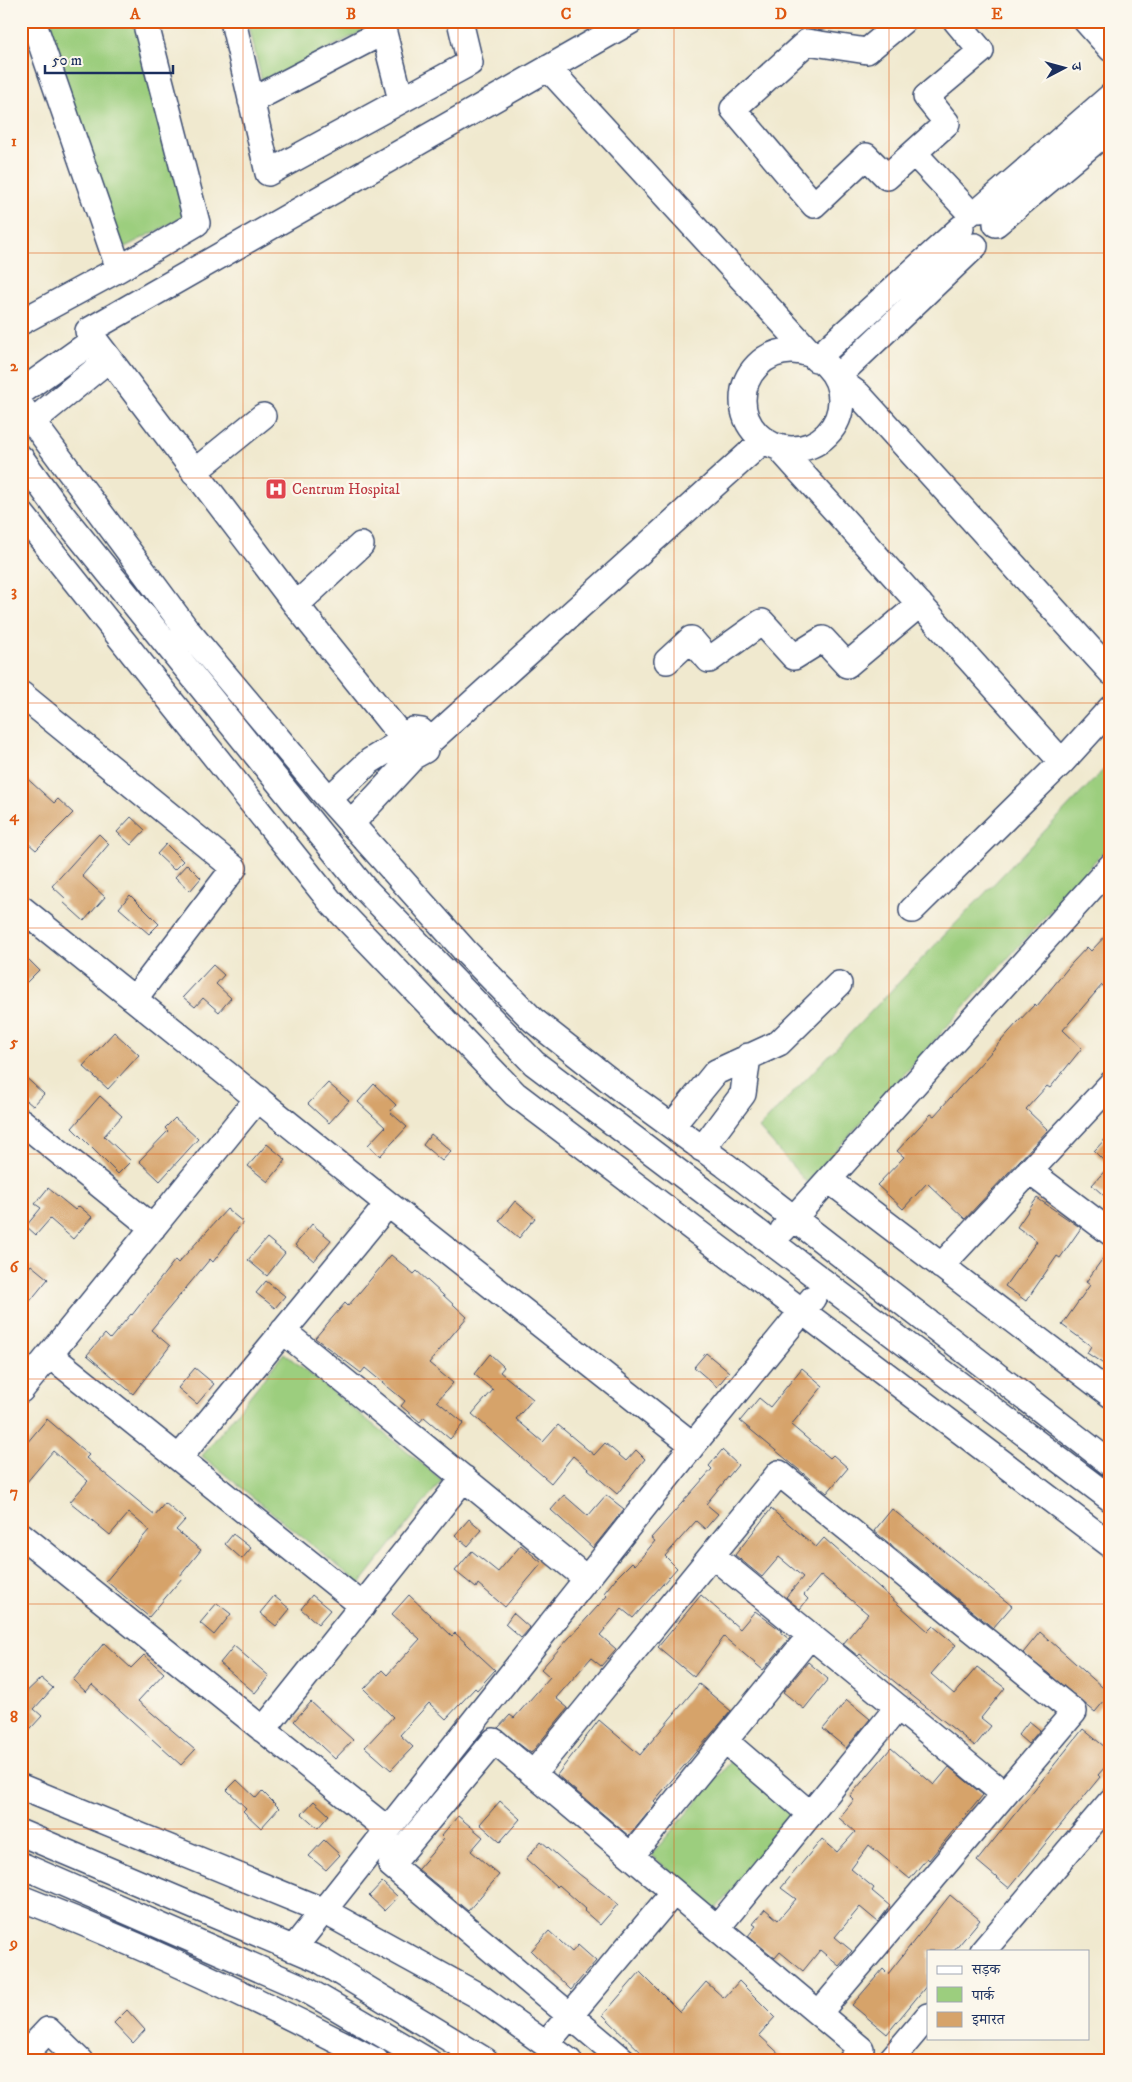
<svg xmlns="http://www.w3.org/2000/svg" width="1132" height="2082" font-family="'IM FELL DW Pica','Noto Serif Devanagari',serif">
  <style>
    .green { fill: #9cce7e; stroke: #5c7e6e }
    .building { fill: #d6a36a }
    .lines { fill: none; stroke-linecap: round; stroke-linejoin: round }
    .minor-casing { stroke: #3b4b6f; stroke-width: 28 }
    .minor { stroke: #fff; stroke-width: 25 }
    .grid { fill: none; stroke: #de5710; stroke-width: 1; stroke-opacity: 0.55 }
    .labels { text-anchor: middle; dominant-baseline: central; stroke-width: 5; stroke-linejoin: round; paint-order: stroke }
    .health-label { font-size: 15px; fill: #be3a42; stroke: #fbf7ec; text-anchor: start }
    .neatline { fill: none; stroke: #de5710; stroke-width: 2 }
    .grid-label { font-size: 16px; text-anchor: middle; font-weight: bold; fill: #de5710 }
  </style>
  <rect width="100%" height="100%" fill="#fbf7ec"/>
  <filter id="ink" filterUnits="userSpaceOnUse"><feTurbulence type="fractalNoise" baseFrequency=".02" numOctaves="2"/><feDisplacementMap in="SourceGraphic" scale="10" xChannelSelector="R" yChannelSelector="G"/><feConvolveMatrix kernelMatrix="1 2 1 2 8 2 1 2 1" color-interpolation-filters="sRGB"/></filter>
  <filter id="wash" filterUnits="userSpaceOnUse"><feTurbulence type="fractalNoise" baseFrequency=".0096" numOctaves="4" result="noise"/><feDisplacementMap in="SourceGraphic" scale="20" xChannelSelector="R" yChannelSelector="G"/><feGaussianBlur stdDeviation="1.12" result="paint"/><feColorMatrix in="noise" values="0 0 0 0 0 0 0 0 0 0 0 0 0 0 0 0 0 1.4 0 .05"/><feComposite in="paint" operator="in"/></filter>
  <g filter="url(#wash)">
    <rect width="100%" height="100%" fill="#f0e9cf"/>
    <!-- green -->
    <path class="green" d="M45,21H138L186,216L121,249Z
      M248,21H365L367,29L262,82Z
      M1111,762V843L807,1183L759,1128Z
      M284,1353L442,1480L360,1584L202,1456Z
      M734,1758L797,1813L715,1910L651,1855Z"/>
    <g id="blocks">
      <!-- building -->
      <path class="building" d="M21,773L54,803L58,799L73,813L36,850L21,837Z
        M131,817L145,830L131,845L117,832Z
        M99,834L109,844L82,876L105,897L84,921L63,902L66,899L52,886Z
        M166,844L183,861L174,870L157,854Z
        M187,864L201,878L190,891L175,877Z
        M130,895L159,924L149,934L119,908Z
        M1111,930V993L1102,985L1063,1030L1082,1048L1050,1088L1047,1086L1026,1109L1048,1130L965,1219L927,1183L903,1209L877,1185L904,1157L897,1151L931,1114L934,1116L950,1098L1017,1023L1035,1004L1037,1006L1072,963L1087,947L1091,951Z
        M28,959L39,970L21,988V967Z
        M213,965L224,975L216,984L231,998L219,1012L203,998L195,1007L183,997Z
        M114,1032L139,1055L108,1089L83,1066Z
        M21,1073L44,1094L33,1106L21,1096Z
        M328,1083L349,1101L329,1123L308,1104Z
        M374,1084L396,1105L390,1112L407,1127L380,1156L368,1145L385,1127L358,1102Z
        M100,1096L122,1116L104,1136L131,1161L118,1174L72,1128Z
        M175,1118L198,1139L160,1181L139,1161L168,1131L165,1128Z
        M1111,1133V1202L1092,1185L1109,1166L1094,1151Z
        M431,1134L451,1151L442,1161L423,1145Z
        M267,1144L286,1160L268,1182L248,1166Z
        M48,1188L75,1210L79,1206L92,1217L73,1239L50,1219L36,1235L26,1226L41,1208L35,1204Z
        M1037,1198L1081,1228L1060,1258L1057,1256L1026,1301L1005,1286L1037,1241L1017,1227Z
        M515,1201L535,1218L519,1238L499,1221Z
        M227,1209L243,1222L213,1262L210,1259L151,1330L170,1346L133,1394L87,1355L105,1334L110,1339L131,1314L132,1315L175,1260L178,1263Z
        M312,1224L331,1240L314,1261L295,1245Z
        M267,1238L285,1253L267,1276L248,1260Z
        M1111,1247V1369L1087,1353L1091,1346L1062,1325L1090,1285L1086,1282Z
        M391,1255L414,1274L417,1271L467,1317L429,1363L453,1383L437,1401L464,1423L450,1439L424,1417L420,1422L401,1406L405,1401L365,1368L361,1373L315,1338L345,1303L348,1306Z
        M31,1265L48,1279L21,1312V1277Z
        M266,1281L285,1296L275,1308L256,1293Z
        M706,1353L729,1372L717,1387L694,1367Z
        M490,1354L504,1367L500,1372L533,1399L516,1419L543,1442L558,1425L594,1455L605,1443L626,1461L636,1450L645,1459L617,1494L573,1456L551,1483L472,1414L493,1390L474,1374Z
        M195,1368L214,1384L197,1404L178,1388Z
        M802,1368L823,1386L791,1425L830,1458L833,1455L848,1468L827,1493L740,1421L759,1398L770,1407Z
        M47,1419L89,1455L86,1458L155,1515L165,1503L185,1520L176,1530L201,1550L180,1576L182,1578L149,1617L106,1581L149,1530L129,1513L110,1535L70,1502L88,1481L53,1451L21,1489V1450Z
        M722,1450L738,1465L706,1504L718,1514L705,1529L696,1521L665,1556L677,1568L633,1618L622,1609L600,1635L616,1649L601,1666L591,1658L556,1698L568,1708L531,1753L498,1728L510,1715L514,1718L550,1677L541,1669L607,1596L604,1593L616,1578L632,1562L635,1565L655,1541L651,1538L712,1469L709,1466Z
        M564,1495L588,1516L606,1495L624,1509L593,1548L551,1510Z
        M771,1509L816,1547L824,1538L928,1631L933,1626L956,1645L931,1674L954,1694L977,1667L1005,1688L981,1718L991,1726L975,1746L860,1654L858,1656L843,1644L868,1614L821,1575L804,1595L808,1599L800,1609L786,1597L803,1577L779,1557L762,1577L735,1555Z
        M892,1509L1012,1606L993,1628L874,1531Z
        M469,1519L482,1530L468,1546L455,1535Z
        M233,1534L251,1548L242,1559L225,1544Z
        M521,1545L542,1563L505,1607L478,1584L476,1588L455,1571L472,1551L498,1572Z
        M312,1595L330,1610L318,1624L301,1609Z
        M409,1595L452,1636L455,1633L495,1670L477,1690L475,1688L446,1719L429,1703L400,1735L413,1747L391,1770L365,1747L393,1717L364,1689L382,1670L387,1675L420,1639L392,1614Z
        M701,1595L740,1629L755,1611L782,1631L780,1632L789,1639L763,1670L724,1637L694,1677L658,1647Z
        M274,1596L290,1609L276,1626L260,1613Z
        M217,1603L231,1614L214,1635L200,1623Z
        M513,1613L530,1628L521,1638L505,1624Z
        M1040,1632L1110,1694L1095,1712L1023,1653Z
        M104,1643L131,1668L144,1655L164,1673L138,1701L195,1750L181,1765L92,1685L86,1692L73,1680Z
        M234,1646L269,1676L255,1693L220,1663Z
        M808,1662L828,1679L804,1709L783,1692Z
        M41,1678L53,1688L34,1709L42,1716L21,1739V1697Z
        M699,1684L731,1711L654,1801L656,1803L629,1836L557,1775L599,1720L640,1755Z
        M847,1700L870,1719L846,1748L823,1729Z
        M311,1702L353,1740L335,1759L294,1721Z
        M1029,1721L1040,1730L1028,1744L1018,1735Z
        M1083,1729L1111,1752V1760L1098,1775L1100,1777L1009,1888L977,1861Z
        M891,1748L934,1785L949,1767L983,1795L929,1860L927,1858L910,1879L869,1845L851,1869L874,1888L872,1891L890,1906L878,1922L860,1907L835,1937L852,1951L839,1966L820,1950L803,1971L780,1952L775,1958L748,1936L756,1926L753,1924L765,1909L778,1920L796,1899L781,1888L822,1839L837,1852L855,1832L839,1818L854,1800L850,1796Z
        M237,1780L256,1798L262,1791L279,1808L261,1828L243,1811L246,1808L227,1790Z
        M314,1801L329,1815L318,1828L302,1814Z
        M500,1801L520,1819L500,1842L480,1824Z
        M458,1816L483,1837L471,1851L499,1875L468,1911L418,1869L444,1839L441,1836Z
        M324,1840L340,1855L326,1870L309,1856Z
        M541,1841L579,1874L618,1904L600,1925L584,1911L586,1909L559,1885L557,1887L526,1859Z
        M382,1882L398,1897L385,1911L369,1896Z
        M950,1895L980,1920L954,1951H928V1984L887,2034L852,2005L883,1969L888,1974Z
        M549,1931L572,1952L578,1945L596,1961L571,1990L531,1951Z
        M640,1972L680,2012L706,1982L724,1998L739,1981L775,2017L759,2035L787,2061H650L603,2015Z
        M127,2010L145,2030L133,2043L114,2023Z"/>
    </g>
  </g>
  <g filter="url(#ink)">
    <use href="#blocks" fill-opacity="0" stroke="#3b4b6f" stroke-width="1"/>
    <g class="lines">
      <!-- minor casing -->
      <g class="minor-casing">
        <path id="minor" d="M33,21L119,269
          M233,21L268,173L470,63L460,21
          M381,21L401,100
          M903,21L867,51L807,42L733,109L814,205L866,156L887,177L947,123L926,97L981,51L956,21
          M1086,21L1111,49
          M548,68L816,359L961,228
          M251,101L383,32
          M915,154L970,213
          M980,210L1111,96
          M996,224L1111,128
          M975,246L836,378L858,394L1111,672
          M21,322L119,269L197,223L145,21
          M743 400a49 49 0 1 1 98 0a49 49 0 1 1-98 0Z
          M21,392L94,340
          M21,406L187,630L322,791L466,952L533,1020L622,1090L725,1165L1111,1464
          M33,421L109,359
          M779,448L1062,762
          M21,458L63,516L364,888L534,1063L1111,1499
          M194,472L263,416
          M21,513L330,901L515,1094L1111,1545
          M296,605L361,545
          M667,661L691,639L709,660L762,622L794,657L823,639L847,665L920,604
          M21,694L234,868L135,998
          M402,737L413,730L421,731L427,738L425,750L414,756L403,750L402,737L296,605L88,331L631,21
          M428,743L763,441
          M329,799L370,761L401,742
          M351,824L414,756
          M21,908L388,1204L693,1445
          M912,910L1062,762L1111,708
          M21,1121L153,1228
          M672,1126L716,1072L779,1043L839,984
          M702,1149L743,1094L748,1056
          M1029,1171L1111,1233
          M829,1180L1111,1395
          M783,1230L1111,866
          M941,1266L1111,1084
          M283,1331L587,1579
          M50,1355L363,1606
          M21,1390L258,1098
          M179,1458L388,1204
          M21,1535L388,1830
          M712,1555L1004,1794
          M263,1730L464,1478
          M725,1741L810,1814
          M533,1774L779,1473L1074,1712L819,2013
          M21,1787L324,1911L477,1995L569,2061
          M21,1833L318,1959L486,2061
          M631,1856L810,1636
          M21,1865L303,1988L428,2061
          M21,1898C142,1945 260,2000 376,2061
          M717,1928L898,1707
          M293,1949L693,1445L813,1298
          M983,1951L1111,1801
          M546,2044L674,1892
          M21,2059L48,2030L80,2061
          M624,2061L391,1865L494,1741L861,2049L851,2061
          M890,2061L928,2016"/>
      </g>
      <!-- minor -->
      <use href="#minor" class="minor"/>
    </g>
  </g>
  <!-- grid -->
  <path class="grid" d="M243,21V2061M458,21V2061M674,21V2061M889,21V2061M21,253H1111M21,478H1111M21,703H1111M21,928H1111M21,1154H1111M21,1379H1111M21,1604H1111M21,1829H1111"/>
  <!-- icons -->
  <defs>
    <g id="hospital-square" transform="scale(1.125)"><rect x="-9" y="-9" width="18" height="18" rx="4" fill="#e0444e" stroke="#fbf7ec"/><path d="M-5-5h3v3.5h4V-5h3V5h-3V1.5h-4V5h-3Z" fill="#fff"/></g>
  </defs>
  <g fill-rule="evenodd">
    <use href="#hospital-square" x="276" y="489"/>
  </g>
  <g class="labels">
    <!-- health labels -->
    <g class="health-label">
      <text x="292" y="489">Centrum Hospital</text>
    </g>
  </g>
  <!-- margin -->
  <rect width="1132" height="2082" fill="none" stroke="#fbf7ec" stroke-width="55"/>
  <!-- legend -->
  <rect x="927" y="1950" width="162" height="90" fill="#fbf7ec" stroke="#a1a7b3"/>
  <rect x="937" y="1966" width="25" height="8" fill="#ffffff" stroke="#a1a7b3"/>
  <text x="972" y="1974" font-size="15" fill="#1b2f5e">सड़क</text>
  <rect x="937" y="1987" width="25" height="15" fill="#9cce7e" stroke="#a1a7b3"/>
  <text x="972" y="2000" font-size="15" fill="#1b2f5e">पार्क</text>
  <rect x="937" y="2012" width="25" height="15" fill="#d6a36a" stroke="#a1a7b3"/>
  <text x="972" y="2024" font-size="15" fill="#1b2f5e">इमारत</text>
  <!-- north arrow -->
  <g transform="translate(1064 68) rotate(84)" stroke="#fbf7ec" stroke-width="4" paint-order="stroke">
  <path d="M0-4L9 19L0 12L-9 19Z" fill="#1b2f5e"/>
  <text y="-8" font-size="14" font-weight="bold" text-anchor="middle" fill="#1b2f5e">उ</text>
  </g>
  <!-- scale -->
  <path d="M45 65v8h128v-8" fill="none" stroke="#1b2f5e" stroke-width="2.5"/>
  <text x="52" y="65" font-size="15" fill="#1b2f5e" stroke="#fbf7ec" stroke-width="4" paint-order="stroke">50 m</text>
  <rect x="28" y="28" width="1076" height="2026" class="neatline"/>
  <g class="grid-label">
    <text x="135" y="19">A</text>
    <text x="351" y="19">B</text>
    <text x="566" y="19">C</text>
    <text x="781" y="19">D</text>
    <text x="997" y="19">E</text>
    <text x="14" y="146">1</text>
    <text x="14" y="371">2</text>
    <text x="14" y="596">3</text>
    <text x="14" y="821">4</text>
    <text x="14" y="1047">5</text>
    <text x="14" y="1272">6</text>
    <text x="14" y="1497">7</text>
    <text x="14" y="1722">8</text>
    <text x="14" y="1948">9</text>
  </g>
</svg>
